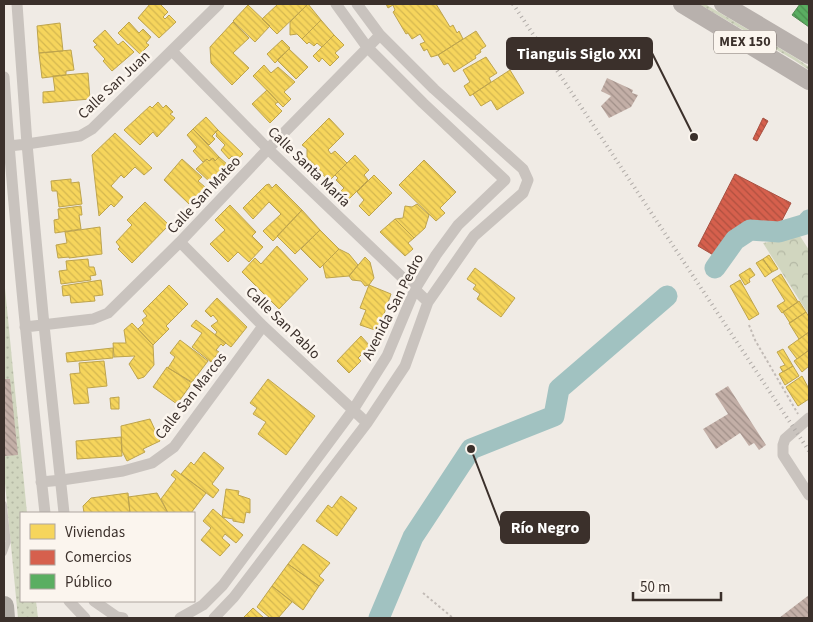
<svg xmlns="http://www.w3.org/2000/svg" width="813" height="622" font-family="'Source Sans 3',sans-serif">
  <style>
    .grass { fill: url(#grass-dots) }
    .forest { fill: url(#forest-crowns) }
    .homes { fill: url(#homes-back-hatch); stroke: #bea44d }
    .shops { fill: url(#shops-back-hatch); stroke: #a85243 }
    .public { fill: url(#public-back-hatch); stroke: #518851 }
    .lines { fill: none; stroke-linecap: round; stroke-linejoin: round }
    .river { stroke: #a1c2c1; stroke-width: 21 }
    .building { fill: url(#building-back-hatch) }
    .path { stroke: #c2bbb6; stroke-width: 2; stroke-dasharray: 2.5 2.5; stroke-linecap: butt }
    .service { stroke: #c9c3be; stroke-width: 5.5 }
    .minor { stroke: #c9c3be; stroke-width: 11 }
    .primary { stroke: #b8b1ad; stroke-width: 18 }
    .motorway { stroke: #afaaa4; stroke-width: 20 }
    .rail { stroke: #b1aca8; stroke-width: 4; stroke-dasharray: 1 4; stroke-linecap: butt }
    .labels { text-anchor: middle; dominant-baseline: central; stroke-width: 5; stroke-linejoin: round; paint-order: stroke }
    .shield { fill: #fbf5ee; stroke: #756b66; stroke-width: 1 }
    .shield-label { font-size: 14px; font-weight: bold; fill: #3b302b }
    .street-label { font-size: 15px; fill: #3b302b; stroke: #fbf5ee }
    .leader { fill: none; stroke: #3b302b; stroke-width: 2 }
    .callout-dot { fill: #3b302b; stroke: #fbf5ee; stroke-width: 2 }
    .callout { fill: #3b302b; stroke: #3b302b; stroke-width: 2 }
    .callout-label { font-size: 16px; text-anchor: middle; font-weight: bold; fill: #fff }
  </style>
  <defs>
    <pattern id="grass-dots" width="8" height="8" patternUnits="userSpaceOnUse" patternTransform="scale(1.25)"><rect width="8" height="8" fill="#d1d6bf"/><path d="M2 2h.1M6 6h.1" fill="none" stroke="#b4b8a4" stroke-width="1.8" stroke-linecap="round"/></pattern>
    <pattern id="forest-crowns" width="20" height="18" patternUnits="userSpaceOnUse" patternTransform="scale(1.25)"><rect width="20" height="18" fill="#d1d6bf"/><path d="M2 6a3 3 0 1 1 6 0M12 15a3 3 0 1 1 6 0" fill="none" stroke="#b4b8a4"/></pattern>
    <pattern id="homes-back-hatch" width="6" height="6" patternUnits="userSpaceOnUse" patternTransform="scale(1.25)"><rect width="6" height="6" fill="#f6d55c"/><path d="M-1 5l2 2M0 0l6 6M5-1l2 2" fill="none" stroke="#d4b750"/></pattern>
    <pattern id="shops-back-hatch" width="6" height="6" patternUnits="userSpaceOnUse" patternTransform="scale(1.25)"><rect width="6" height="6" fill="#d6604d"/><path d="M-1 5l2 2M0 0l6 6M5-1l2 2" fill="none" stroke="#af5040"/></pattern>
    <pattern id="public-back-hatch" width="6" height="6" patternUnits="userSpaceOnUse" patternTransform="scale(1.25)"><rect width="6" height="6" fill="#5aae61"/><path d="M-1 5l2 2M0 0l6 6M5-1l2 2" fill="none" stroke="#4c8e50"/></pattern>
    <pattern id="building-back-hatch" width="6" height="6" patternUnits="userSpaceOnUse" patternTransform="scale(1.25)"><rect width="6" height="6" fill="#c3afa7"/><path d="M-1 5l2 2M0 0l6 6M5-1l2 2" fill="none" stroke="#a08f88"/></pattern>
  </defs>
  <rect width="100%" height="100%" fill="#f0ebe5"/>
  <!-- grass -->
  <path class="grass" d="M699,4H705L796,58L809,67V70L794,60Z
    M4,278L27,513H21V601H36L38,618H18L4,473Z"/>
  <!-- forest -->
  <path class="forest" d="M800,236L809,250V315L763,243Z"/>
  <!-- homes -->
  <path class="homes" d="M150,4H160L168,12L163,17L165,19L169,15L176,22L159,38L138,18Z
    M278,4H308L277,34L262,19Z
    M308,4L321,20L302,39L297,34L290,35V22Z
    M386,4H436L450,27L453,25L457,33L459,31L463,39L438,55L431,57L427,49L424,51L420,44L425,42L420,34L412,39L408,33L406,34L393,12L395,10L393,5L388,8Z
    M248,5L270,26L255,42L233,21Z
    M321,20L334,35L322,47L317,43L314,46L309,42L307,44L302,39Z
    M129,22L139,33L143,29L151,37L146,43L149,45L140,54L118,33Z
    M233,22L249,38L233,53L249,68L232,85L211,63L210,47Z
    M60,23L63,51L39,53L37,26Z
    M105,30L118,45L123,41L134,52L112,71L103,61L105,59L94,47L97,45L93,41Z
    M476,31L486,46L480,50L481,52L475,56L476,58L454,72L448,63L444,65L438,55Z
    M334,35L344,45L335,53L339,57L330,66L322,58L319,62L313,56Z
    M282,40L290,48L275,63L267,54Z
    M289,49L308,67L296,79L277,60Z
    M71,50L74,70L66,71V75L42,78L39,53Z
    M486,57L497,73L489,78L491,82L470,96L464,86L470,82L463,70Z
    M264,65L271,73L278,67L295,82L284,92L291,99L283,107L253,76Z
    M510,70L524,93L497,110L491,100L481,106L473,94Z
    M88,73L90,99L43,103V92L55,91L53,76Z
    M267,90L278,102L275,104L282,111L270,123L252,104Z
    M158,102L163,108L166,105L173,112L170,114L175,118L157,137L153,132L140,145L124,130L150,106L152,108Z
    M206,117L218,130L212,136L215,139L209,145L193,129Z
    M329,118L344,134L328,150L331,154L335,151L347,163L329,181L307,159V149L302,145Z
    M193,129L219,157L215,161L213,158L209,161L207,159L203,162L193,151L197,147L187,135Z
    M218,130L243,154L237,160L232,156L229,159L221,150L225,145L216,136L217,134L215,132Z
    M115,133L152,168L144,175L135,167L124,178L121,175L111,186L123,197L114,207L111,204L99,216L92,155Z
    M355,155L369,170L364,175L368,180L349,199L341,191L344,188L336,180L338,178L335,175Z
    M219,157L228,165L211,183L196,169L207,159L209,161L213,158L215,161Z
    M182,159L202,177L198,181L205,187L189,204L164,180Z
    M424,160L456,192L440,208L445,213L436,221L399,185Z
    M374,175L392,193L369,216L359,206L364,200L357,192Z
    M71,179V183L79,182L82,204L59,207L57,191H52L51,181Z
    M269,184L272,188L276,184L302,210L273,241L263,231L281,214L269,202L253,219L243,208L266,185Z
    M145,202L169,225L132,263L118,249L120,247L116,242L132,225L127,220Z
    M417,204L429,215L425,228L414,238L395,219L403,218L405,206L412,207Z
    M230,205L256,232L252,236L263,247L249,262L238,252L228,262L210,244L225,230L215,220Z
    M81,206L82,215H79L81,229L55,233L54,220L59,219L58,209Z
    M302,210L320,230L295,254L277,236Z
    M395,219L414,238L408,243L413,249L405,256L380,232Z
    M100,227L102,254L69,258V257L58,258L56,245L67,243L65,232Z
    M320,230L339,249L320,268L301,249Z
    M277,246L308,279L279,309L242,272L255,258L261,264Z
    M339,249L349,254L358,265L349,276L326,278L323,265Z
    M769,255L778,269L772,272L763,259Z
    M365,257L370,262L374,278L369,285L365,286L361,281L352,280L349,276Z
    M88,259L89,267H94L96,275L90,276L91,280L61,284L59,271L67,270L66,261Z
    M763,259L772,272L765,277L756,263Z
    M475,268L515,298L501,317L477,299L480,294L473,289L476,285L467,279Z
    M750,268L755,275L749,279L750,282L745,285L739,275Z
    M781,274L798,302L782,313L777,306L785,301L772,280Z
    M101,280L103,295L94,296L95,301L71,303L70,295L63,296L62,286Z
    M740,280L759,314L749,320L730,286Z
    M169,285L188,304L166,326L169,329L153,345L138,329L144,323L142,320L147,316L143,311Z
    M369,285L391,294L378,331L360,325L366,310L360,308Z
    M217,298L247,327L231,347L215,335L217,332L211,326L218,321L213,315L211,317L205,311Z
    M799,301L806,312L790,323L783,312Z
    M806,312L809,317V332L799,339L789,323Z
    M196,320L226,343L223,346L221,344L216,350L219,352L211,362L192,347L202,333L191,326Z
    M132,323L153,345L154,365L144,377L138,379L129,364L135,356L114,357L113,343H126L124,330Z
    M809,332V350L797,359L788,347Z
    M361,336L370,346L358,358L361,361L349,373L337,361Z
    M180,340L208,361L192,382L168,368L175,357L170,353Z
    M113,348V358L67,362L66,353Z
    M783,349L793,366L783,372L780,367L785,365L777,352Z
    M808,351L809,353V366L802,372L794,361Z
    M104,361L107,386L87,388L89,403L74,404L70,374L80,373L79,363Z
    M793,366L799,376L785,385L779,374Z
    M167,367L192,383L177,404L153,387Z
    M802,376L809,389V399L798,406L786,387Z
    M268,379L315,416L286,455L258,434L266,422L253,414L257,408L250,403Z
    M119,397V409H111L110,398Z
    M150,419L160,441L143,449L145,452L127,461L122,451L121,426Z
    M121,437L122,456L77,459L76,441Z
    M204,452L224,468L212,484L219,490L213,498L181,474L191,462L194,465Z
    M175,470L206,493L191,513H168L161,499L176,479L171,475Z
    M226,489L239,491L238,495L250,499V513L246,512L244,523L233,521V519L222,517Z
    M128,493L130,513H84L83,506L91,498Z
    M157,493L168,513H130L128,497Z
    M341,496L357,508L337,536L316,521L328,505L332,508Z
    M213,509L243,535L236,543L225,534L222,538L230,545L220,556L201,540L211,528L203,521Z
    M303,544L330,563L319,576L324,580L319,586L288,564Z
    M288,564L319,586L303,610L272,586Z
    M272,586L292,602L278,618H270L257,607Z
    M253,608L264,618H243Z"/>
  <!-- shops -->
  <path class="shops" d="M763,118L768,121L757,141L753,139Z
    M735,174L791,203L779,226L746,227L743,234L734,229L723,249L719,247L715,256L698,246Z"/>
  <!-- public -->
  <path class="public" d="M800,4H809V27L792,15Z"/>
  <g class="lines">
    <!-- river -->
    <path class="river" d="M715,268L735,240L750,230L779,232L806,224L809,220
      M379,618L413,537L471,449L554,416L559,389L667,296"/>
  </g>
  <!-- building -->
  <path class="building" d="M607,78L633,90L632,93L638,95L631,107L609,118L601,106L611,96L601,91Z
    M4,379H10L18,455L5,456L4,442Z
    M728,386L766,445L759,450L754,443L749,446L740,433L716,449L703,429L728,414L715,394Z
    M809,595V618H779Z"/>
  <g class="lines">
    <!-- path -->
    <path class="path" d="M749,325L755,340L798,414
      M423,593L453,618"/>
    <!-- service -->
    <path class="service" d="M4,504L8,542L4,553"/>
    <!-- minor -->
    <path class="minor" d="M17,4L27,144L44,325L64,513
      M336,4L367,47L423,103L505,180
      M172,51L268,149L428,302
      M4,77C14,222 29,368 45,513
      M9,146L27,144L80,136L92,129L219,4
      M180,242L263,326L367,423
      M25,327L93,319L108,313L180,242L268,149L380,35
      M809,418L785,439L783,445V455L809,495
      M41,482L62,480L123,471L152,463L174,447L263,326
      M69,601L85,618
      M94,601L117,617L123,618
      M180,618L203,605L223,585L353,410L387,356L415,289L436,255L458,225L505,180
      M214,618L234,597L367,423L405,366L428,302L474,236L523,193L528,180L523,169L434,89L380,35L357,4"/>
    <!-- primary -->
    <path class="primary" d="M682,4L809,81
      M723,4L809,55"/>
    <!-- motorway -->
    <path class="motorway" d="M4,606L5,618"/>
    <!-- rail -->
    <path class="rail" d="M513,4L809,451"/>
  </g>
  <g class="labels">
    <!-- shield labels -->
    <rect class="shield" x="714" y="30.5" width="62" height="23" rx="4"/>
    <g class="shield-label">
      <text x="745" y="42">MEX 150</text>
    </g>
    <!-- street labels -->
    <g class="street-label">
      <text transform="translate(114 85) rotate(-43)">Calle San Juan</text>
      <text transform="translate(309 167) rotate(44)">Calle Santa María</text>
      <text transform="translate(204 195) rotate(-47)">Calle San Mateo</text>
      <text transform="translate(393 307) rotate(-63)">Avenida San Pedro</text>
      <text transform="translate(283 323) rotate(44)">Calle San Pablo</text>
      <text transform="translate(191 396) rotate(-52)">Calle San Marcos</text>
    </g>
  </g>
  <!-- callouts -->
  <path class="leader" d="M694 137L652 53M471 449L501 527"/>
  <g class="callout-dot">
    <circle cx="694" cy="137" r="5"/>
    <circle cx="471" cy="449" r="5"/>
  </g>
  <g class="callout">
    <rect x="507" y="38" width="145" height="31" rx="5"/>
    <rect x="501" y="512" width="88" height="31" rx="5"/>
  </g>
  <g class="callout-label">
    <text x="579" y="59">Tianguis Siglo XXI</text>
    <text x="545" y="533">Río Negro</text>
  </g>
  <!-- border -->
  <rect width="813" height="622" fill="none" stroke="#3b302b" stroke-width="10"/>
  <!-- legend -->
  <rect x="20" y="512" width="175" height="90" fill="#fbf5ee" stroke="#aea6a0"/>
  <rect x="30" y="524" width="25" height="15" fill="#f6d55c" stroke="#aea6a0"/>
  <text x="65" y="537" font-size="15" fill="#3b302b">Viviendas</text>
  <rect x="30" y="550" width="25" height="15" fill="#d6604d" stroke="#aea6a0"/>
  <text x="65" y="562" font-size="15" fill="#3b302b">Comercios</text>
  <rect x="30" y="574" width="25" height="15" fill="#5aae61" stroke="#aea6a0"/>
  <text x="65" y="587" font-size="15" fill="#3b302b">Público</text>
  <!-- scale -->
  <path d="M633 592v8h88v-8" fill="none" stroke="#3b302b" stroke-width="2.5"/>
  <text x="640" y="592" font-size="15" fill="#3b302b" stroke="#fbf5ee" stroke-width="4" paint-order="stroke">50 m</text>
</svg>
